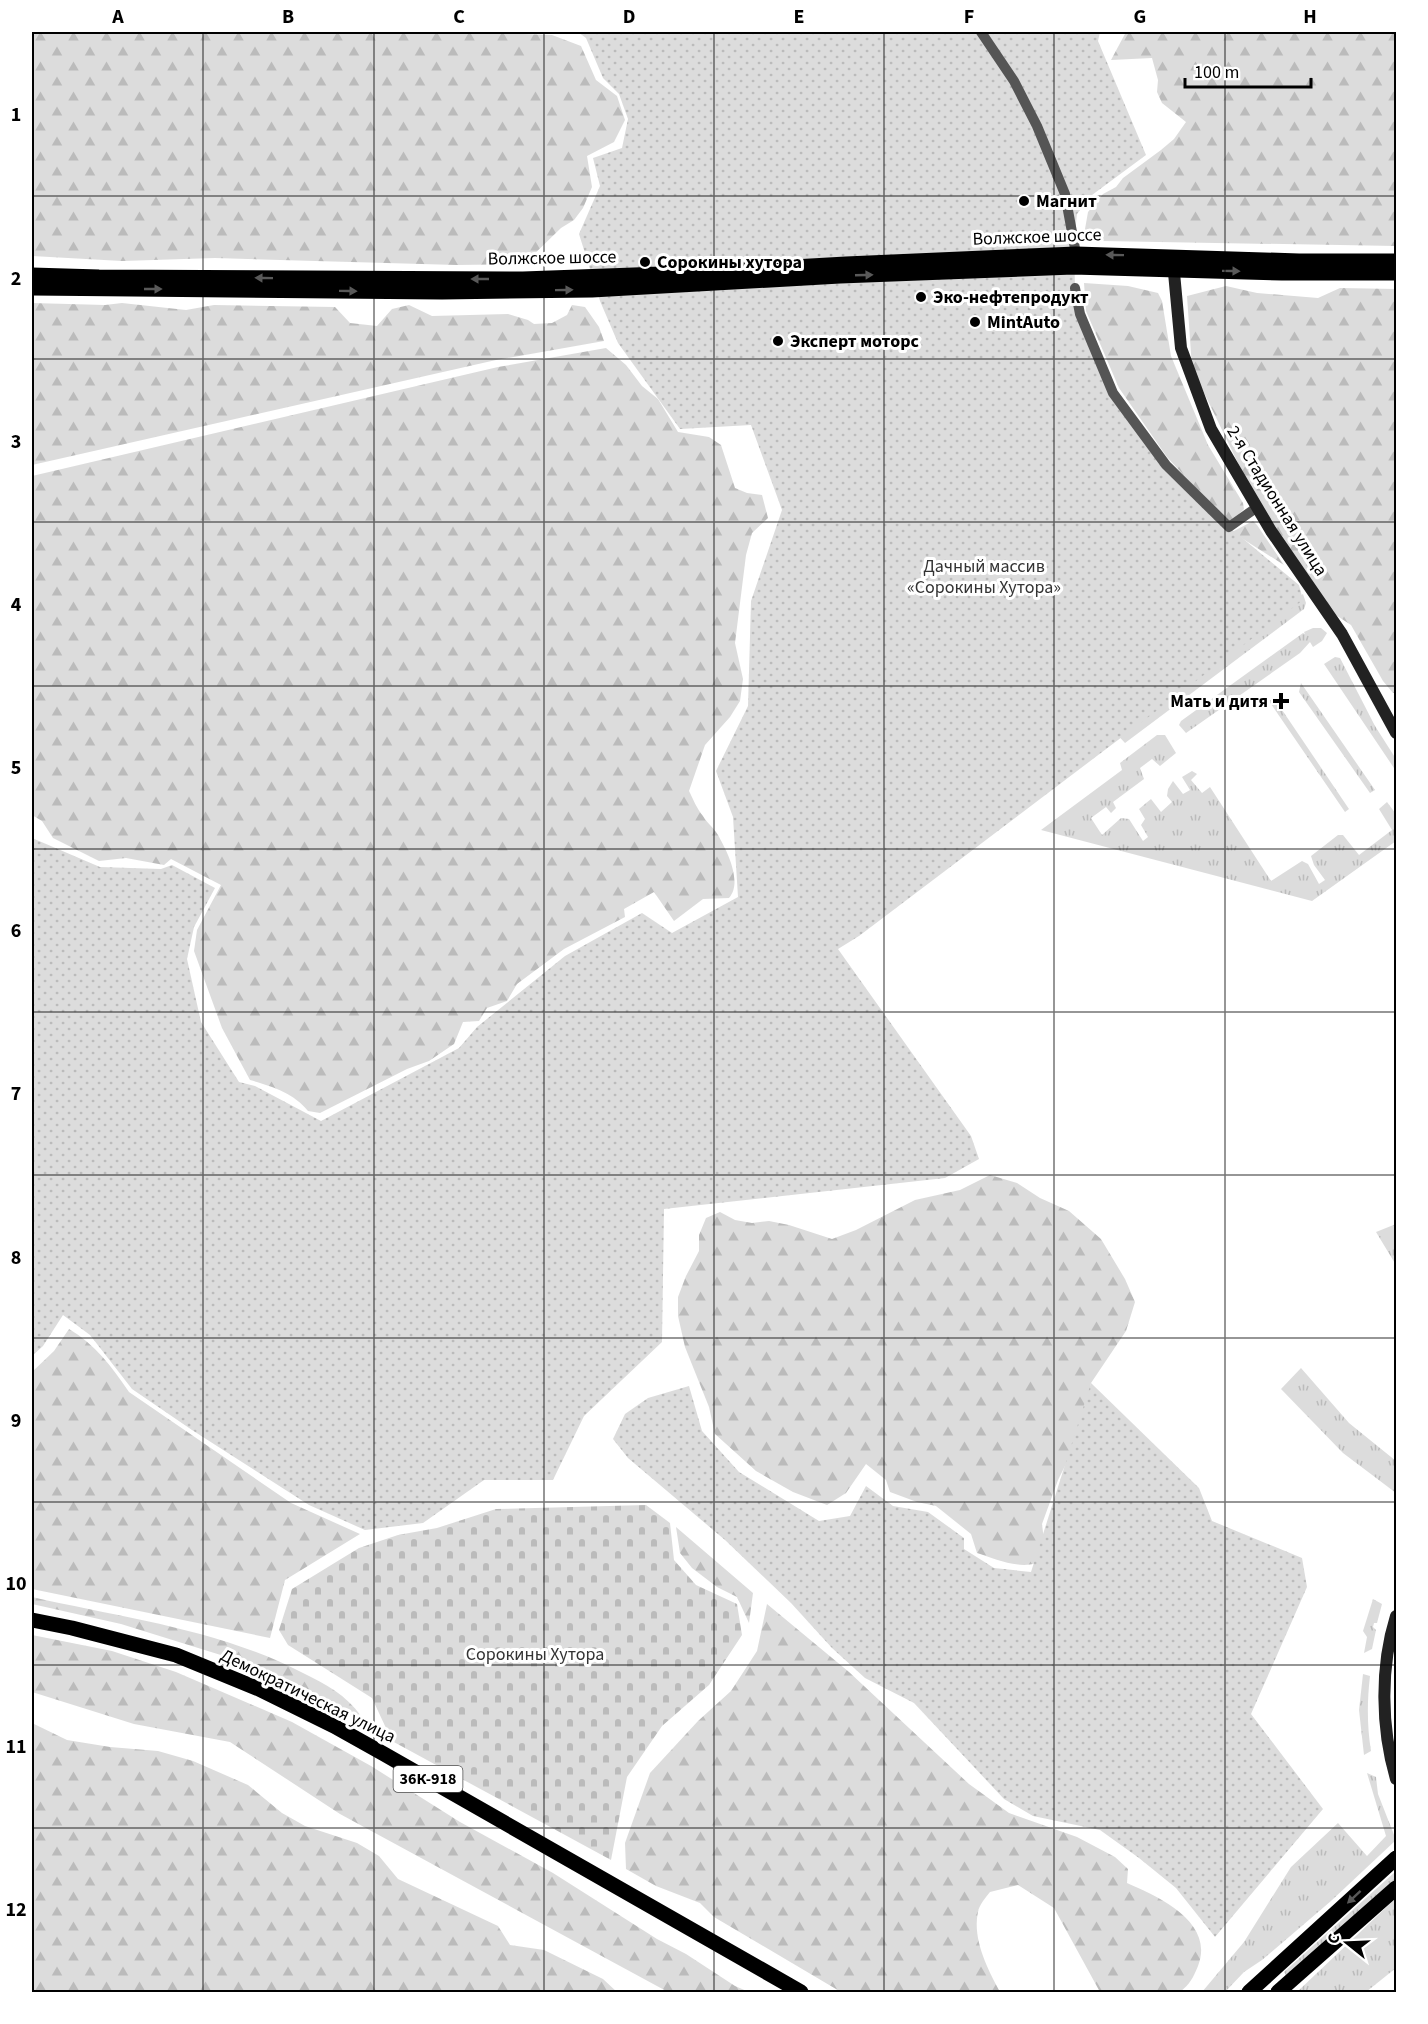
<svg xmlns="http://www.w3.org/2000/svg" width="1428" height="2024" font-family="'Source Sans 3',sans-serif">
  <style>
    .grass { fill: url(#grass-tufts) }
    .forest { fill: url(#forest-firs) }
    .cemetery { fill: url(#cemetery-stones) }
    .garden { fill: url(#garden-dots) }
    .lines { fill: none; stroke-linecap: round; stroke-linejoin: round }
    .street { stroke: #555; stroke-width: 10 }
    .secondary { stroke: #222; stroke-width: 12 }
    .primary { stroke: #000; stroke-width: 15 }
    .oneway { fill: #595959 }
    .grid { fill: none; stroke: #000; stroke-width: 1.5; stroke-opacity: 0.55 }
    .poi-dot { fill: #000; stroke: #fff; stroke-width: 2 }
    .labels { text-anchor: middle; dominant-baseline: central; stroke-width: 6; stroke-linejoin: round; paint-order: stroke }
    .shield { fill: #fff; stroke: #4c4c4c; stroke-width: 1.5 }
    .shield-label { font-size: 16px; font-weight: bold; fill: #000 }
    .poi-label { font-size: 18px; font-weight: bold; fill: #000; stroke: #fff; text-anchor: start }
    .street-label { font-size: 18px; fill: #000; stroke: #fff }
    .park-label { font-size: 18px; fill: #333; stroke: #fff }
    .neatline { fill: none; stroke: #000; stroke-width: 2 }
    .grid-label { font-size: 20px; text-anchor: middle; font-weight: bold; fill: #000 }
  </style>
  <defs>
    <pattern id="grass-tufts" width="24" height="20" patternUnits="userSpaceOnUse" patternTransform="scale(1.5)"><rect width="24" height="20" fill="#dcdcdc"/><path d="M3 7l-1-3M5 7V3M7 7l1-3M15 17l-1-3M17 17v-4M19 17l1-3" fill="none" stroke="#bbb"/></pattern>
    <pattern id="forest-firs" width="22" height="20" patternUnits="userSpaceOnUse" patternTransform="scale(1.5)"><rect width="22" height="20" fill="#dcdcdc"/><path d="M5 1l3.5 6h-7zM16 11l3.5 6h-7z" fill="#bbb"/></pattern>
    <pattern id="cemetery-stones" width="16" height="16" patternUnits="userSpaceOnUse" patternTransform="scale(1.5)"><rect width="16" height="16" fill="#dcdcdc"/><path d="M2 7V4a2 2 0 0 1 4 0v3zM10 15v-3a2 2 0 0 1 4 0v3z" fill="#bbb"/></pattern>
    <pattern id="garden-dots" width="8" height="8" patternUnits="userSpaceOnUse" patternTransform="scale(1.5)"><rect width="8" height="8" fill="#dcdcdc"/><path d="M2 2h.1M6 6h.1" fill="none" stroke="#bbb" stroke-width="1.8" stroke-linecap="round"/></pattern>
  </defs>
  <rect width="100%" height="100%" fill="#fff"/>
  <!-- grass -->
  <path class="grass" d="M1303,594L1306,603L1304,609L1125,743L1112,729L1190,672Z
    M1313,628H1321L1327,633L1322,641L1313,647L1310,642L1300,653L1186,733L1179,725L1181,721L1303,633L1305,634L1304,632Z
    M1335,657L1340,658L1375,726L1396,759V771L1324,664Z
    M1301,683L1375,790L1370,793L1299,692Z
    M1274,698L1349,809L1345,812L1269,701Z
    M1157,735H1165L1176,753L1160,766L1152,759L1140,768L1144,779L1113,802L1116,808L1111,813L1106,807L1091,818L1102,835L1121,818L1129,819L1143,841L1148,837L1141,825L1145,819L1139,809L1151,799L1161,812L1172,802L1167,796L1168,789L1173,781L1183,794L1190,790L1182,777L1192,771L1197,774L1191,780L1202,793L1210,787L1271,881L1302,861L1308,864L1319,884L1325,880L1314,865L1311,856L1338,835H1343L1359,855L1392,830L1379,809L1387,802L1396,814V841L1312,901L1041,830L1122,770L1120,763Z
    M1396,1224V1265L1376,1232Z
    M1301,1368L1349,1423L1396,1461V1493L1343,1453L1281,1389Z
    M1373,1599L1382,1604L1377,1623H1374L1373,1627L1376,1630L1372,1649L1364,1653L1367,1637L1363,1631Z
    M1363,1674L1370,1676C1367,1702 1367,1726 1371,1751L1364,1755L1359,1710Z
    M1367,1773L1376,1777L1378,1794L1396,1840L1331,1901L1262,1960L1244,1972L1225,1992H1202L1244,1942L1291,1867L1338,1823L1367,1856L1386,1836Z
    M1396,1871V1881L1287,1977L1284,1972Z
    M1396,1898V1968L1366,1992H1297Z"/>
  <!-- forest -->
  <path class="forest" d="M32,32H518L524,34L552,35L581,46L596,80L617,96L625,120L614,142L587,156L592,187L583,208L574,220L561,228L524,264L457,265L215,258L122,261L32,256Z
    M1126,32H1396V246L1102,241L1092,240L1085,229L1088,212L1103,194L1116,187L1123,178L1161,150L1174,139L1186,122L1162,103L1157,92L1158,80L1152,58L1111,60Z
    M1084,283L1128,286L1158,293L1162,301L1171,356L1208,445L1243,503L1244,509L1235,518L1228,523L1167,457L1119,388L1086,311Z
    M1226,286L1257,293L1318,298L1340,288L1396,289V693H1393L1383,681L1351,625L1322,606L1271,531L1192,368L1187,296Z
    M32,303L105,305L122,303L186,310L214,305L335,307L350,323L377,326L392,309L409,305L432,316L508,314L528,320L534,324L552,323L567,315L572,305L585,307L599,327L604,341L496,360L32,465Z
    M606,348L626,365L642,386L658,399L678,432L709,437L721,445L735,488L747,493L762,495L768,518L752,533L746,555L735,643L743,679L740,701L730,717L705,745L689,791C693,799 697,809 703,816C707,823 714,828 718,835C727,851 743,882 729,898L703,899L674,921L654,892L624,909L625,917L564,949L517,984L507,1001L487,1008L479,1021L463,1022L454,1044L429,1061L407,1069L320,1113L308,1111C294,1093 271,1086 250,1080L222,1028L194,951L197,930L221,885L171,859L164,865L126,858L99,861L53,838L42,821L32,815V476L498,367Z
    M1253,521L1257,525L1284,565L1232,532Z
    M990,1175L1017,1183L1040,1198L1069,1211L1101,1239L1125,1279L1135,1302L1126,1331L1091,1383L1081,1434L1058,1480L1042,1524L1046,1558C1027,1573 998,1560 977,1553L971,1534L936,1506L917,1502L890,1492L886,1480L866,1464L846,1493L827,1505L793,1492L756,1471L715,1434L709,1407L685,1347L678,1316V1297L686,1276L699,1251V1235L706,1218L720,1212L735,1220L752,1223L769,1221L789,1225L832,1239L856,1230L915,1200L960,1190Z
    M69,1329C95,1344 112,1367 129,1392L291,1503L360,1534L285,1580L270,1638L32,1589V1372L54,1351Z
    M676,1527L753,1593L749,1623L737,1597L717,1587L692,1568L680,1553Z
    M32,1597C124,1618 218,1629 303,1673C326,1684 346,1695 361,1716L354,1717L240,1661L121,1624L32,1604Z
    M767,1604L849,1672L969,1784L1009,1813L1077,1837L1115,1857L1128,1869L1127,1883C1159,1897 1215,1922 1198,1966C1193,1978 1190,1984 1180,1992H1100L1054,1908L1018,1885L990,1892C986,1897 979,1905 978,1912C972,1939 988,1970 1000,1992H841L714,1917L700,1903L656,1886L626,1869L625,1843L650,1773L698,1721L731,1691L757,1651Z
    M32,1635L112,1651L176,1672L292,1722L371,1766L460,1822L553,1873L657,1939L686,1954L735,1986L749,1992H668L340,1814L230,1742L134,1724L32,1692Z
    M32,1723L67,1740L110,1747L158,1751L193,1761L248,1785L282,1813L305,1826L357,1843L379,1856L398,1879L498,1926L510,1945L544,1950L603,1979L617,1992H32Z"/>
  <!-- cemetery -->
  <path class="cemetery" d="M646,1505L670,1523L674,1560L696,1585L737,1604L742,1635L709,1685L662,1726L627,1777L611,1860L392,1741L372,1698L288,1645L279,1630L292,1589L359,1548L398,1535L437,1528L496,1509Z"/>
  <!-- garden -->
  <path class="garden" d="M578,32H1100L1098,41L1146,155L1092,195L1077,214L1074,243L1075,288L1113,393L1166,465L1229,527L1299,585L1303,600L859,936L838,949L971,1136L979,1159L945,1178L664,1209L662,1342L584,1416L553,1480H484L423,1523L365,1530L309,1505L192,1430L132,1389L90,1335L63,1315L43,1346L32,1356V838L100,867L161,869L172,865L215,888L194,927L187,959L201,1022L239,1082L255,1086L321,1121L459,1048L477,1027L565,956L642,913L672,933L738,897L733,817L716,771L748,706L751,601L782,510L751,425L680,429L618,343L600,301L579,234L600,186L593,158L622,148L628,119L619,94L603,78L586,38Z
    M1091,1383L1199,1488L1212,1521L1302,1558L1307,1587L1251,1714L1323,1809L1215,1937L1176,1888L1139,1858L1100,1830L1033,1816L1004,1799L914,1703L865,1678L832,1648L791,1603L725,1540L628,1458L613,1439L625,1414L648,1398L689,1386L702,1431L739,1472L819,1521L850,1516L866,1486L893,1506L928,1512L964,1538V1549L994,1568L1031,1572Z"/>
  <g class="lines">
    <!-- street -->
    <path class="street" d="M981,32L1014,81L1037,126L1065,194L1076,254
      M1075,288L1080,314L1113,393L1166,465L1229,527L1256,508"/>
    <!-- secondary -->
    <path class="secondary" d="M1173,262L1181,348L1211,429L1271,531L1342,634L1396,733
      M1396,1616C1380,1667 1381,1728 1396,1779"/>
    <!-- primary -->
    <path class="primary" d="M32,275L99,277L523,279L689,273L846,264L1076,254L1299,261H1396
      M32,288L442,292L592,290L840,276L1073,267L1282,273H1396
      M32,1620L72,1628L176,1655L259,1689L334,1726L384,1754L801,1992
      M1249,1992L1396,1858
      M1278,1992L1396,1888"/>
  </g>
  <!-- one-way arrows -->
  <defs><path id="oneway-solid" d="M-6-.8H1V-3.2L6.5 0L1 3.2V.8H-6Z" transform="scale(1.5)"/></defs>
  <g class="oneway">
    <use href="#oneway-solid" transform="translate(1115 255) rotate(-179)"/>
    <use href="#oneway-solid" transform="translate(1231 271) rotate(1)"/>
    <use href="#oneway-solid" transform="translate(864 275) rotate(-2)"/>
    <use href="#oneway-solid" transform="translate(264 278) rotate(-179)"/>
    <use href="#oneway-solid" transform="translate(480 279) rotate(180)"/>
    <use href="#oneway-solid" transform="translate(153 289)"/>
    <use href="#oneway-solid" transform="translate(564 290) rotate(-1)"/>
    <use href="#oneway-solid" transform="translate(348 291) rotate(1)"/>
    <use href="#oneway-solid" transform="translate(1354 1897) rotate(137)"/>
  </g>
  <!-- grid -->
  <path class="grid" d="M203,32V1992M374,32V1992M544,32V1992M714,32V1992M884,32V1992M1054,32V1992M1225,32V1992M32,196H1396M32,359H1396M32,522H1396M32,686H1396M32,849H1396M32,1012H1396M32,1175H1396M32,1338H1396M32,1502H1396M32,1665H1396M32,1828H1396"/>
  <!-- markers -->
  <g class="poi-dot">
    <circle cx="1024" cy="201" r="6"/>
    <circle cx="645" cy="262" r="6"/>
    <circle cx="921" cy="297" r="6"/>
    <circle cx="975" cy="322" r="6"/>
    <circle cx="778" cy="341" r="6"/>
    <path d="M1278 692h6v6h6v6h-6v6h-6v-6h-6v-6h6z"/>
  </g>
  <g class="labels">
    <!-- shield labels -->
    <rect class="shield" x="393.5" y="1766" width="69" height="26" rx="4.5"/>
    <g class="shield-label">
      <text x="428" y="1779">36К-918</text>
    </g>
    <!-- poi labels -->
    <g class="poi-label">
      <text x="1036" y="201">Магнит</text>
      <text x="657" y="262">Сорокины хутора</text>
      <text x="933" y="297">Эко-нефтепродукт</text>
      <text x="987" y="322">MintAuto</text>
      <text x="790" y="341">Эксперт моторс</text>
      <text x="1268" y="701" text-anchor="end">Мать и дитя</text>
    </g>
    <!-- street labels -->
    <g class="street-label">
      <text transform="translate(1037 237) rotate(-2)">Волжское шоссе</text>
      <text transform="translate(552 258) rotate(-1)">Волжское шоссе</text>
      <text transform="translate(1277 501) rotate(58)">2-я Стадионная улица</text>
      <text transform="translate(308 1696) rotate(26)">Демократическая улица</text>
    </g>
    <!-- park labels -->
    <g class="park-label">
      <text x="984" y="566">Дачный массив<tspan x="984" dy="21">«Сорокины Хутора»</tspan></text>
      <text x="535" y="1654">Сорокины Хутора</text>
    </g>
  </g>
  <!-- border -->
  <rect width="1428" height="2024" fill="none" stroke="#ffffff" stroke-width="66"/>
  <!-- north arrow -->
  <g transform="translate(1347 1943) rotate(288)" stroke="#ffffff" stroke-width="4.5" paint-order="stroke">
  <path d="M0-4.5L10 22L0 15L-10 22Z" fill="#000000"/>
  <text y="-9" font-size="16" font-weight="bold" text-anchor="middle" fill="#000000">С</text>
  </g>
  <!-- scale -->
  <path d="M1185 78v9h126v-9" fill="none" stroke="#000000" stroke-width="3"/>
  <text x="1194" y="78" font-size="18" fill="#000000" stroke="#ffffff" stroke-width="4.5" paint-order="stroke">100 m</text>
  <rect x="33" y="33" width="1362" height="1958" class="neatline"/>
  <g class="grid-label">
    <text x="118" y="23">A</text>
    <text x="288" y="23">B</text>
    <text x="459" y="23">C</text>
    <text x="629" y="23">D</text>
    <text x="799" y="23">E</text>
    <text x="969" y="23">F</text>
    <text x="1140" y="23">G</text>
    <text x="1310" y="23">H</text>
    <text x="16" y="121">1</text>
    <text x="16" y="285">2</text>
    <text x="16" y="448">3</text>
    <text x="16" y="611">4</text>
    <text x="16" y="774">5</text>
    <text x="16" y="937">6</text>
    <text x="16" y="1100">7</text>
    <text x="16" y="1264">8</text>
    <text x="16" y="1427">9</text>
    <text x="16" y="1590">10</text>
    <text x="16" y="1753">11</text>
    <text x="16" y="1916">12</text>
  </g>
</svg>
